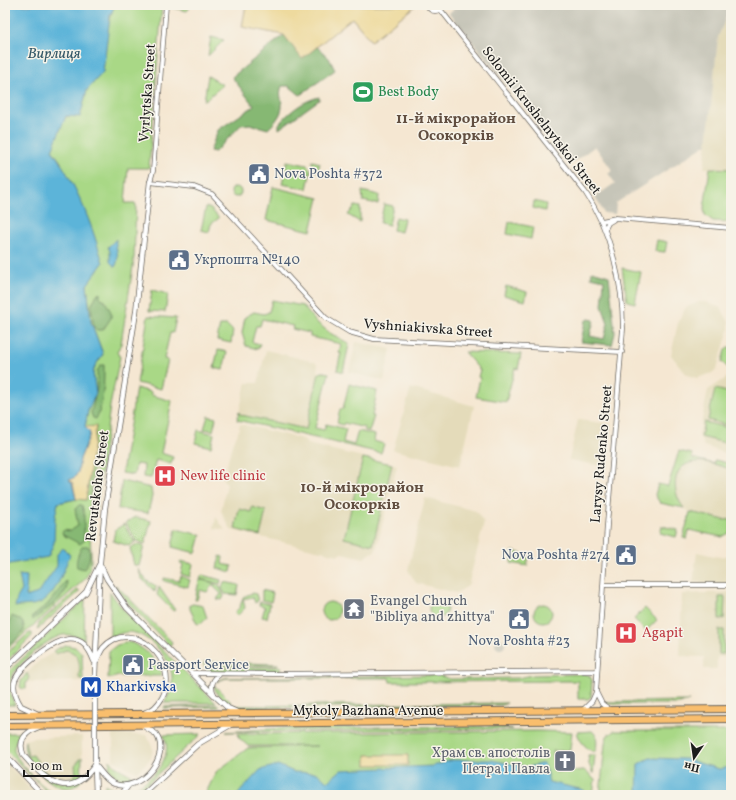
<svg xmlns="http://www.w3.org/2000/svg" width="736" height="800" font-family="Vollkorn,serif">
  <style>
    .built { fill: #e4dbba }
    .industrial { fill: #c6c5b8 }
    .green { fill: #a9d886; stroke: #627a51 }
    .forest { fill: #86b873; stroke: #516a48 }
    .sand { fill: #eeda9e; stroke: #857b5d }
    .water { fill: #5bb4d9; stroke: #3c687a }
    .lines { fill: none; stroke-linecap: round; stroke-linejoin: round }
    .minor-casing { stroke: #68635c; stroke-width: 5.5 }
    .tertiary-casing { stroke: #68635c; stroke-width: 6 }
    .trunk-casing { stroke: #68635c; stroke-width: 8 }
    .minor { stroke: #fff; stroke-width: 4 }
    .tertiary { stroke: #fff; stroke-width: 4.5 }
    .trunk { stroke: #f9be6d; stroke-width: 6 }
    .tertiary-bridge-casing { stroke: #68635c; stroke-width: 6; stroke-linecap: butt }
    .tertiary-bridge { stroke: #fff; stroke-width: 4.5 }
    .labels { text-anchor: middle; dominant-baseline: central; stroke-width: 3; stroke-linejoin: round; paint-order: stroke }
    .leisure-label { font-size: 14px; fill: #27864d; stroke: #f7f3e8; text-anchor: start }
    .street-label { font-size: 14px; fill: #1c1c1c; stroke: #f7f3e8 }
    .service-label { font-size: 14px; fill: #4e5e75; stroke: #f7f3e8; text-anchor: start }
    .health-label { font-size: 14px; fill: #be3a42; stroke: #f7f3e8; text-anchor: start }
    .worship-label { font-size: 14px; fill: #5b616d; stroke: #f7f3e8; text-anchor: start }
    .transit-label { font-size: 14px; fill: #164399; stroke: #f7f3e8; text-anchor: start }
    .water-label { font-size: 15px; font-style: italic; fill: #355968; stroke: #f7f3e8 }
    .neighbourhood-label { font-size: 15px; font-weight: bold; fill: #614e40; stroke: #f7f3e8 }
  </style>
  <rect width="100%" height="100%" fill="#f7f3e8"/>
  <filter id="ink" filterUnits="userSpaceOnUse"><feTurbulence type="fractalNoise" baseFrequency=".025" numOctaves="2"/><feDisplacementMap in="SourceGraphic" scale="8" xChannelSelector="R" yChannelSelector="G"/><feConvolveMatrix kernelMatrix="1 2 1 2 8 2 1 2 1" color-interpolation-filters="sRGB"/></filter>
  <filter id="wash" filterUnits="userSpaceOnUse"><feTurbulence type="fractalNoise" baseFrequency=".012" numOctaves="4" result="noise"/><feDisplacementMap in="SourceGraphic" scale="16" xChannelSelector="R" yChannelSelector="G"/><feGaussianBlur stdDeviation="0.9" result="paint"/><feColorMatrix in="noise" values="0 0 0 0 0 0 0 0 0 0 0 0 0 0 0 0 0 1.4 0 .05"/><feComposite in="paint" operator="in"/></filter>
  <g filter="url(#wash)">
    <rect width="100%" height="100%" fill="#f5e7d2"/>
    <!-- built -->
    <path class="built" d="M731,7V169L704,168L718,37Z
      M699,302H706L721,308L729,322V330L717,368L712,373L697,378L687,375L671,355L678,323L686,307Z
      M356,342L391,349L384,381L349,372Z
      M266,350L315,362L318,365L317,370L319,372L306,429L241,415L239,412L246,383H258Z
      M731,375V455L704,446L699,435L708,390Z
      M411,388L474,406L460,466L393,450Z
      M578,420L611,424L607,467L569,460Z
      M240,424L303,439L307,444L397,465L376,550L364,558L342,553L338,555L231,530L221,511L227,484L223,480L233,441L237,436Z
      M693,462H703L731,469V519L725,520L686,510L679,502L674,485L677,475L687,465Z
      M425,498L476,511L484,523L468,586L456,593L416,583L408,570Z
      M216,517L225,530L214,528Z
      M697,552L719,557L731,555V583L693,582Z
      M731,592V657H717V669H704V657L680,656L682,594Z
      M59,649L82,653L83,681L26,682L25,675L39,661Z
      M113,734L147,735L153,749L151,758L137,772L113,760Z
      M82,736V757L78,760L76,774L67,783L58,782L46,774L33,755L28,756L24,740L33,738Z
      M5,762L12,769L36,795H5Z"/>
    <!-- industrial -->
    <path class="industrial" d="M458,5H731L718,37L707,144L616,203L615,214L604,213L595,197L615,183L608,173L612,170L595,146L571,164L449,13Z
      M495 644a5 5 0 1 1 10 0a5 5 0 1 1-10 0Z"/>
    <!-- green -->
    <path class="green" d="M114,5H162L149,168H128L125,203H135L136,205L134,260L121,344L117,352L120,357L110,406L95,519C86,499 101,468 98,446C91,472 90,502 90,529C89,547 96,565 84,580L5,651V561L52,523L58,503L76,499L86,500L96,427H85L88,411L96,393L93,373L95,366L103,354L91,322L87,285L61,162L52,150C62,124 52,122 82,109L87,90L93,83Z
      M174,5H189V9L187,11L173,8Z
      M211,37L224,40L208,56Z
      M208,76L223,85L204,101Z
      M287,161L307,165L311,170L307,189L282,184Z
      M312,161L320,163L318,171L313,170Z
      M710,168L731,169V222L713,221L705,215L704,209Z
      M273,187L319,198L311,231L266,220Z
      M231 192a5 5 0 1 1 10 0a5 5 0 1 1-10 0Z
      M362,191L379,195L378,204L363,201Z
      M534,201L546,204L545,211L533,208Z
      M384,204L393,206L389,225L380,223Z
      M355,206L360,207V222L348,215Z
      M206,207L211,209L219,218L211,224L209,232L201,230Z
      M396,217L404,219L401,232L393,230Z
      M509,222L533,227L531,239L507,234Z
      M657,240L667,242L665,252L655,251Z
      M622,268L641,272L635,303L627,301Z
      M506,286L527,292L525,301L504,295Z
      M152,290L168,294L165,312L149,311Z
      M272,300L303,306L315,321L330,333L348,343L349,345L343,372L337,370L341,353H339L341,344L310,337V333L292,329L293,326L262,319L260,326H256L252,342L260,344L258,349L246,346L242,333L245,317L254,312L264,314L269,312Z
      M148,316L176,318L173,333H170L164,359L168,360L161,389L137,383Z
      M220,325H227L233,331L231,343L217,340Z
      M729,347H731V363L728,368L722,362L725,350Z
      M218,350L227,352L223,370L214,368Z
      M464,352L521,354L518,369L515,368L506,402L476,397L480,378L478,377L480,370Z
      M323,372L329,373L315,428L324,430L326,424L346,429L343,442L354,445L358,431L375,435L374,441L384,444L381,453L237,420L239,412L241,415L306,429L319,373Z
      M349,384L377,391L372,416H374L369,432L364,430L365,428L344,423L343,425L337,423L340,409H343Z
      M136,388L151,392V395L172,401L161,453L173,457L171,464L156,460L151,478L143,477L144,465L136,464L134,475L122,473Z
      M715,389L731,393V405L726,425L708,420Z
      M208,416L216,418L213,431L204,429Z
      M704,422L729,428L725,443L701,437Z
      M198,430L214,434L211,447L195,443Z
      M679,451L692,454V458L714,464L715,460L731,464V469C719,466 706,460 694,462C670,466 672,494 684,508L660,503L655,495L658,484L668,486Z
      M363,458L392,464L373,545L344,538Z
      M122,481L151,488L152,496L148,513L118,509Z
      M252,507L266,511L260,536L235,529L239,509L251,512Z
      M690,512L725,520L731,519V532L722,537L689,530L687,539L683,538Z
      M135,517L151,521L145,544L136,541L126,523Z
      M124,524L135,542L129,546L113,541L115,530Z
      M662,526L678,530L676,537L660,533Z
      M176,529L201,535L196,553L172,547Z
      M137,544L144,546L139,566L134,565L130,548Z
      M513,551L529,556L527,566L511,563Z
      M220,556L223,557L222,564L232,566L231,572L217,568Z
      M181,561L193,564L190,577L181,574L183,564L180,563Z
      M138,569L147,581L156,586L155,592L142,579Z
      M202,575L221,580L220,584L200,579Z
      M181,576L190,580L188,587L164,581V578L179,581Z
      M202,580L214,583L207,592L200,590L197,600H195L199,581Z
      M224,582L239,585L237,595L225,594L222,588Z
      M215,584L220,587L224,596L222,600L217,599L221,594L213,586Z
      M116,585L172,642L170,646L130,605L116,587Z
      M159,587L175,610L173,611L157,595Z
      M77,590H79V592L37,630L39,623Z
      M262,590L273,593L271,602L262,600Z
      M110,592L125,612L216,703H164C169,695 173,687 172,677C171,658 149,634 130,632C123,632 116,635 110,637Z
      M252,593L256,594L258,601L255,603L253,597L243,599L245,608L237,616L235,612L240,607L243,597Z
      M719,597H725L724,619H719Z
      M85,599L84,640C77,636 70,634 63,635C48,638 14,666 10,681C8,689 12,698 15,705H5V675Z
      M429 609a9 9 0 1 1 18 0a9 9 0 1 1-18 0Z
      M260,602L270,604L267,618L262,617L265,607L259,605Z
      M321 611a9 9 0 1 1 18 0a9 9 0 1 1-18 0Z
      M193,604L203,606L207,618L202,623L197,624L190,609V605Z
      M534 613a9 9 0 1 1 18 0a9 9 0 1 1-18 0Z
      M645,608L657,620L646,631L634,619Z
      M719,630H724V654H719Z
      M29,633H32V636L5,663V655Z
      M129,642C143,646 159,661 162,676H119L108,679L109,651L117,645Z
      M65,645L75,647L82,653L83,680L79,678C80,665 81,653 66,650L56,654L53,651Z
      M204,662L278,664V665L204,666Z
      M281,667L280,671L207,672V668Z
      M27,673L29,678L26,683V688L22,689L20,687L21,681Z
      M583,674L589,675L592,680L591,697L588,699H578V681L390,682L389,678H226L216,682L224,678L438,675L450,679L518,678L533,675Z
      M214,685L231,702L229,703C223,699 214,693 214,685Z
      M689,701L680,704H609L605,702Z
      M507,703L502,705L239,708L233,706Z
      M218,705L219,707L164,708V707Z
      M499,726L513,729L226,732L281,728Z
      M538,731L572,732L570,750L553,751L555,772L584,770L595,780L593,795H205L216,772L248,748L317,746H248L239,738L238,734H241Z
      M592,731C598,735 597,743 596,750L594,752C586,749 579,740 577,732Z
      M614,731H731V795H600L605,744L607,736Z
      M5,733H21C17,738 14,743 14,750C16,761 46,791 56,795H50L5,749Z
      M201,734L135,795H105V784C111,788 118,791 126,790C147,787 177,757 163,735Z
      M25,741L28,756L33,755L46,774L48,773L58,782L67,783L76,774L75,765L82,757L81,781C77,785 73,788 67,788C51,789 19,757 25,741Z
      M588,755H595L593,774L589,764Z
      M110,760L115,766L134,777L122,780L114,775L109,768Z"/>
    <!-- forest -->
    <path class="forest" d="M284,35L302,58L317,47L329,58L335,70L300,95L289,86H282C279,94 281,96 282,105C283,113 274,124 268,129L250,124L241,125L215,152L210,151L218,130L254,106L232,77Z
      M319,97V100L279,129V124C290,111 303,101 319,97Z
      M592,271L609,276L615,333L612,345L581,342L585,321L589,319L594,320L590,336L604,339L608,323L602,306L604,280L591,277Z
      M100,293V298L104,299L111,312V318L103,330H97L94,327L91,306L97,294Z
      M101,365H104C104,381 104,405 96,419L93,418L91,413L97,388V371Z
      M79,505H82L84,513V541L80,544L63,535L62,532L64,530L70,531L78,526L75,509Z
      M83,546H88C92,554 89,563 84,569L77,567C75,562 79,550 83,546Z
      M66,581C73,595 41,612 33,620L31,618L47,605Z
      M12,616C20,619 25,621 24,631L13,642L5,646V633Z"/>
    <!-- sand -->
    <path class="sand" d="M246,5H416L371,41L352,18L302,59L284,35L242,27Z
      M96,426L86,500L76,499L73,483L69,480L78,472L80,459L90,434L85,427Z
      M366,755H408V765H366Z"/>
    <!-- water -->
    <path class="water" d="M5,5H115L110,16L103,72L87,90L80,117L66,116L52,150C77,185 91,222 103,263L87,285L91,322L103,354L95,366L93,373L96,393L88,411L85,427L89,431L90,434L80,459L78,472L75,477L69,480L72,483L76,499L58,503L55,517L54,543L48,557L5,565Z
      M116,239C115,249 121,258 115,267L110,262V251L108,247Z
      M63,548L70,555C63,571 56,598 37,604C31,606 22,605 15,607L17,598L22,590L19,575L27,576L26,597L38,593L57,566V554Z
      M650,758L686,759L719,769L731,767V795H637L638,764Z
      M452,760H491L528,767L544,763L549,782L584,790L585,795H237L260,770L278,765L294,772L317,773L327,782L341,770L433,766Z"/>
  </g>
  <g filter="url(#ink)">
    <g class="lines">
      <!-- minor casing -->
      <g class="minor-casing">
        <path id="minor" d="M166,5L153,171L150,182L194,187L212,194L326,318L349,332L374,339L622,352
          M427,5C431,13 439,13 443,5
          M440,9L585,192C611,230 623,284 623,329L607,525L596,692L602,704L609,709
          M602,221L616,218L731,228
          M605,229L608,223L613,220
          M603,585H731
          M192,673L276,674L597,671
          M214,694C210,686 212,680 219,675
          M583,710L592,701L596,692"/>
      </g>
      <!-- tertiary casing -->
      <g class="tertiary-casing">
        <path id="tertiary" d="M101,566L107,579L127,608L215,696L228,708L237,712
          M96,662C98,658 100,652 103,648C132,615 182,662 162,698C158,705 154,710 146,712
          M5,669L86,592L99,565
          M95,674L100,562L105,508L136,312L150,182
          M36,713L21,706C16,698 12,689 15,680C19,670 30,661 38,655C59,639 82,627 94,661
          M39,727C25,732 17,741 24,756C48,784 71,800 95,765
          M5,755L43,795
          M95,765C101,772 107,782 115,784C140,793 172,756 156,734L142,725
          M95,767L96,795
          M121,795L128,786
          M143,795L198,744L232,724"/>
      </g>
      <!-- trunk casing -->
      <g class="trunk-casing">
        <path id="trunk" d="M5,715L731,709
          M5,726L731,719"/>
      </g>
      <!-- minor -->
      <use href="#minor" class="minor"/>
      <!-- tertiary -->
      <use href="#tertiary" class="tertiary"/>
      <!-- trunk -->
      <use href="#trunk" class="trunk"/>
      <!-- tertiary-bridge casing -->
      <g class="tertiary-bridge-casing">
        <path id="tertiary-bridge" d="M95,674V762"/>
      </g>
      <!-- tertiary-bridge -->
      <use href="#tertiary-bridge" class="tertiary-bridge"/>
    </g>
  </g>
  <!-- icons -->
  <defs>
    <g id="stadium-square" transform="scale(1.15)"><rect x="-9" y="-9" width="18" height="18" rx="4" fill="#2e9e5b" stroke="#f7f3e8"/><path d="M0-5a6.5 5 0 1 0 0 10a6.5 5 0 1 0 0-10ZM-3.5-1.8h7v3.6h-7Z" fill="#fff"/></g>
    <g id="civic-square" transform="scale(1.15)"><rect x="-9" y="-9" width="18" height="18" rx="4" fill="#5c6f8a" stroke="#f7f3e8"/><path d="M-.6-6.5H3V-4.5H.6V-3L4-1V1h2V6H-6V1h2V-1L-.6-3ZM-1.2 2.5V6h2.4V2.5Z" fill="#fff"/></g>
    <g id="hospital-square" transform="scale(1.15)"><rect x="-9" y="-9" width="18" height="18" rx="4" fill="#e0444e" stroke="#f7f3e8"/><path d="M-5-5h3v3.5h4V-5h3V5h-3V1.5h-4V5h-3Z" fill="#fff"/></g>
    <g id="temple-square" transform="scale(1.15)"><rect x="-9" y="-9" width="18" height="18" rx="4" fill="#6b7280" stroke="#f7f3e8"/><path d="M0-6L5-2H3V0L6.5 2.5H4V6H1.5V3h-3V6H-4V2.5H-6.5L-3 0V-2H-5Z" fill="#fff"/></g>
    <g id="metro-square" transform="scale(1.15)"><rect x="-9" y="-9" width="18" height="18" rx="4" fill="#1a4fb4" stroke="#f7f3e8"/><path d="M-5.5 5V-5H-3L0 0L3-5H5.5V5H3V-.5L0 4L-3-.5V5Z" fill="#fff"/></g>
    <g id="church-square" transform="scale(1.15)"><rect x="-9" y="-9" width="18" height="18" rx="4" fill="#6b7280" stroke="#f7f3e8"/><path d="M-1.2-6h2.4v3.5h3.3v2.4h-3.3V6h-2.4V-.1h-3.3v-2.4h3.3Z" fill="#fff"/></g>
  </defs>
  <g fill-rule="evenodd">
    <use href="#stadium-square" x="363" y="92"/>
    <use href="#civic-square" x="259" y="174"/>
    <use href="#civic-square" x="179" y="260"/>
    <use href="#hospital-square" x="165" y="476"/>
    <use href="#civic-square" x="626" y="555"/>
    <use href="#temple-square" x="354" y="609"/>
    <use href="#civic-square" x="519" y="619"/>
    <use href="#hospital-square" x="626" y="633"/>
    <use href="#civic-square" x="133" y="665"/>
    <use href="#metro-square" x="91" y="687"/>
    <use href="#church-square" x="565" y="761"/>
  </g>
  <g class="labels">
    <!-- leisure labels -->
    <g class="leisure-label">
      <text x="378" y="92">Best Body</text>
    </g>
    <!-- street labels -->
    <g class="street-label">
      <text transform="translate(148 93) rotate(-86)">Vyrlytska Street</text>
      <text transform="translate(541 121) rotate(52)">Solomii Krushelnytskoi Street</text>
      <text transform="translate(428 329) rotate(4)">Vyshniakivska Street</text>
      <text transform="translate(602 454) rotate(-85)">Larysy Rudenko Street</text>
      <text transform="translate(98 486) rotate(-83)">Revutskoho Street</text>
      <text x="368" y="711">Mykoly Bazhana Avenue</text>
    </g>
    <!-- service labels -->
    <g class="service-label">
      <text x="274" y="174">Nova Poshta #372</text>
      <text x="194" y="260">Укрпошта №140</text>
      <text x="610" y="555" text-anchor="end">Nova Poshta #274</text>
      <text x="519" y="641" text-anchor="middle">Nova Poshta #23</text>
      <text x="148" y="665">Passport Service</text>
    </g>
    <!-- health labels -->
    <g class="health-label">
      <text x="180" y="476">New life clinic</text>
      <text x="642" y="633">Agapit</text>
    </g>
    <!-- worship labels -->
    <g class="worship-label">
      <text x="370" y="601">Evangel Church<tspan x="370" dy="16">"Bibliya and zhittya"</tspan></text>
      <text x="550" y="753" text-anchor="end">Храм св. апостолів<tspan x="550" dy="16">Петра і Павла</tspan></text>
    </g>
    <!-- transit labels -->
    <g class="transit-label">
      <text x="106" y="687">Kharkivska</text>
    </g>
    <!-- water labels -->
    <g class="water-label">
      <text x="54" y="54">Вирлиця</text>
    </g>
    <!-- neighbourhood labels -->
    <g class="neighbourhood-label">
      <text x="456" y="119">11-й мікрорайон<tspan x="456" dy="17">Осокорків</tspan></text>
      <text x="362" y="488">10-й мікрорайон<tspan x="362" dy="17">Осокорків</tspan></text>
    </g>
  </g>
  <!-- margin -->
  <rect width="736" height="800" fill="none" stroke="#f7f3e8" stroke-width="20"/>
  <!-- north arrow -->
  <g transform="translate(694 758) rotate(193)" stroke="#f7f3e8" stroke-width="3" paint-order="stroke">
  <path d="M0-3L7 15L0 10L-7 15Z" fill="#1c1c1c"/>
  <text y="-6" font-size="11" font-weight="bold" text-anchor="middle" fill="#1c1c1c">Пн</text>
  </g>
  <!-- scale -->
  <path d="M24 770v6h64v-6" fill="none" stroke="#1c1c1c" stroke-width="2"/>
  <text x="30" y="770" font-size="12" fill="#1c1c1c" stroke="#f7f3e8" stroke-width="3" paint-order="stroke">100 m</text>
</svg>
